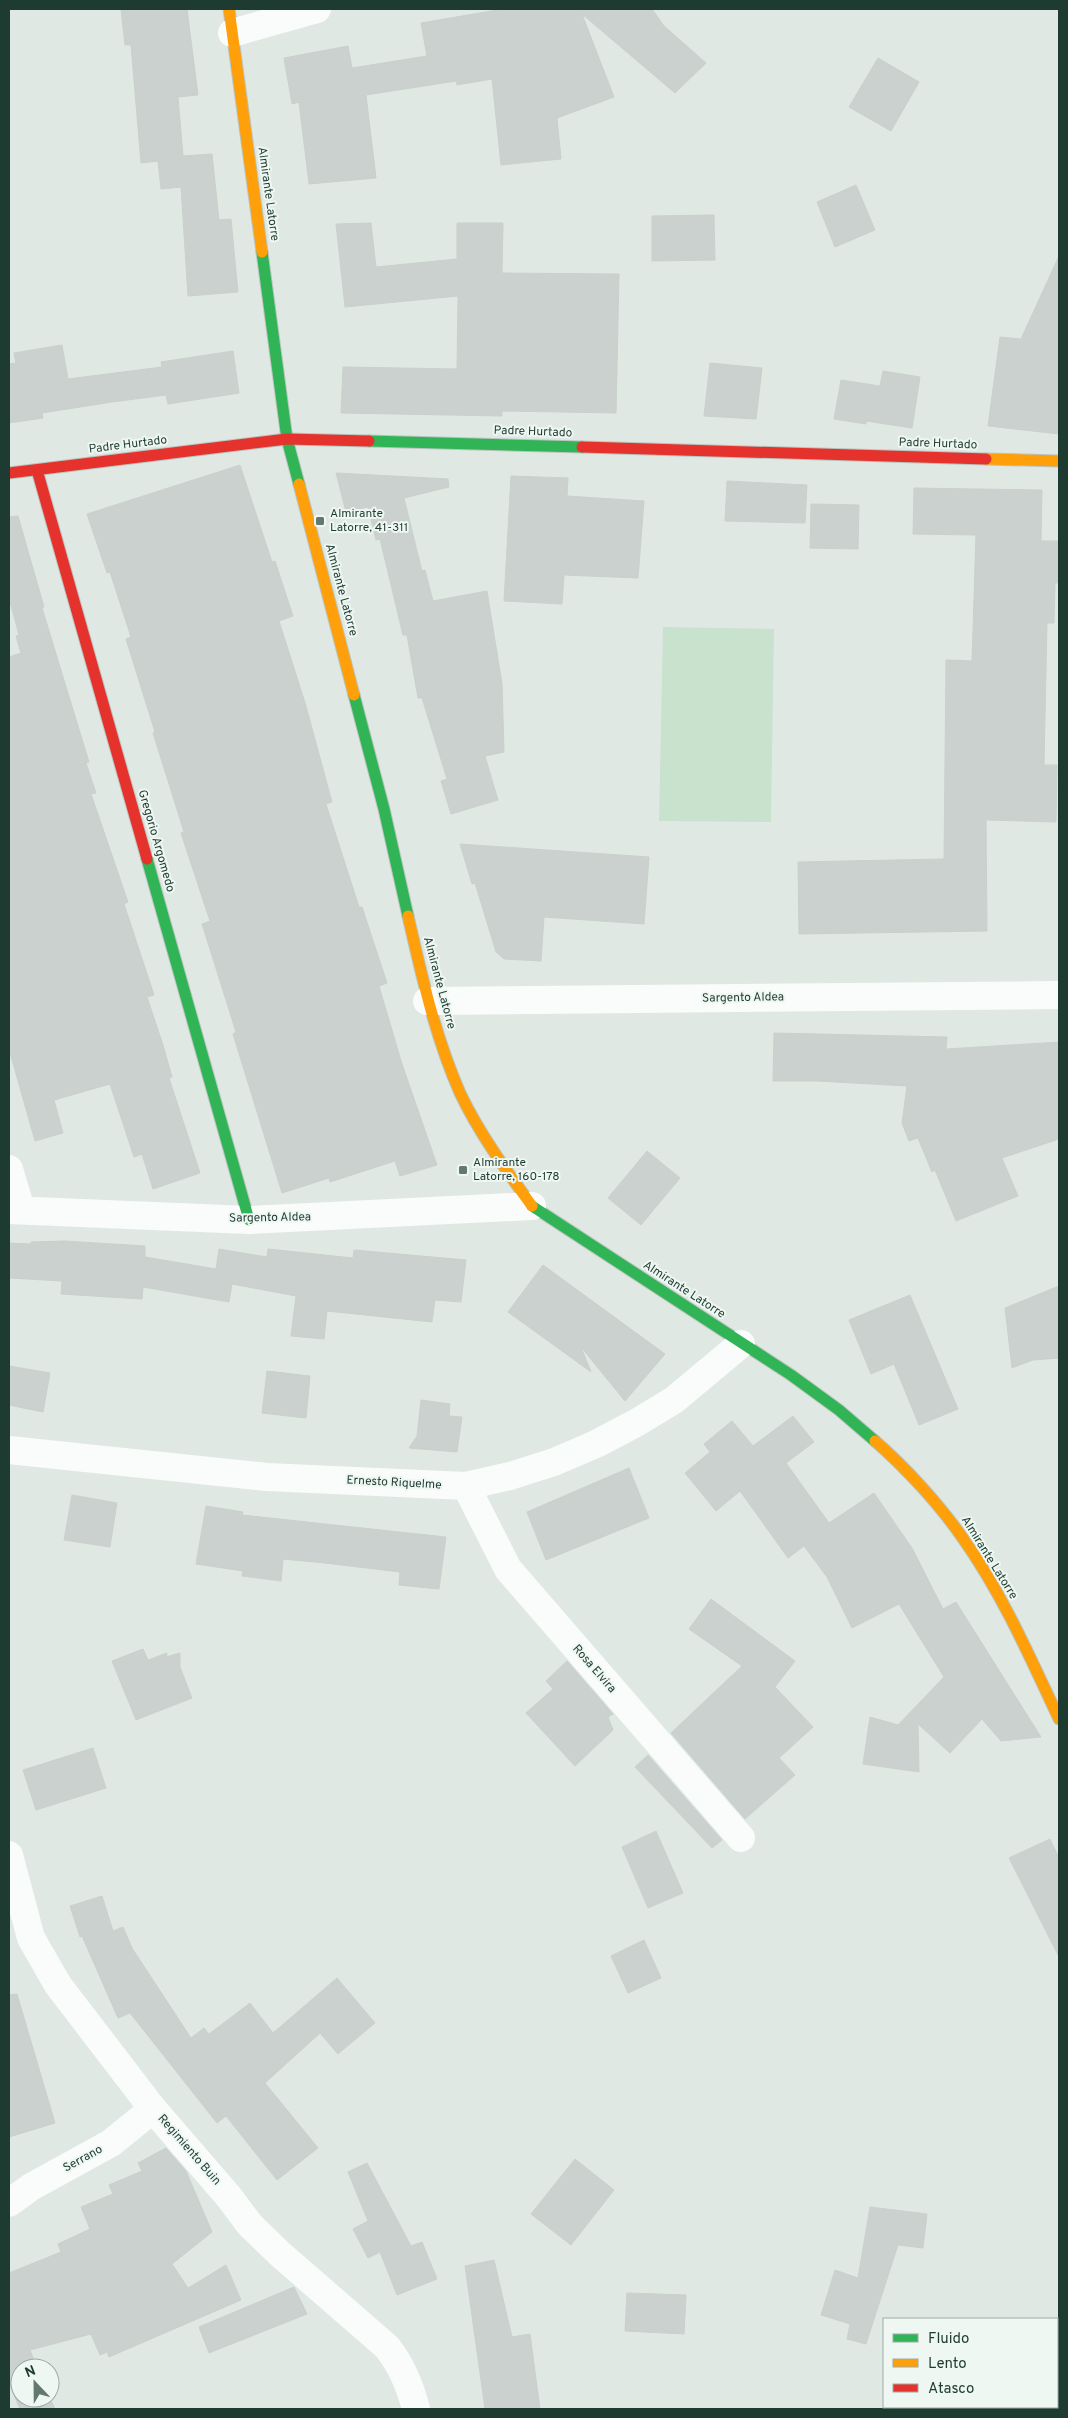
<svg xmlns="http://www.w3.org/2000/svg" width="1068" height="2418" font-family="Overpass,sans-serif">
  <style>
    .green { fill: #c8e2ce }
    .building { fill: #cbd1ce; stroke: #c9d1cd }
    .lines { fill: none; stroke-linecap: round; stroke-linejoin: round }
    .fast-casing { stroke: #bac4bf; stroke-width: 13 }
    .slow-casing { stroke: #bac4bf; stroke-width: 13 }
    .jam-casing { stroke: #bac4bf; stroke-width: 13 }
    .street { stroke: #fafcfb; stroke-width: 28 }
    .fast { stroke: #30b455; stroke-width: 11 }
    .slow { stroke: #ff9f0a; stroke-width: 11 }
    .jam { stroke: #e5322d; stroke-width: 11 }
    .poi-dot { fill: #627870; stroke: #eef7f2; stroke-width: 2 }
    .labels { text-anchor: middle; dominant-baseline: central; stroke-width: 4; stroke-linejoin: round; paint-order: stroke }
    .street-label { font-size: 12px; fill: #1e3b31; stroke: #eef7f2 }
    .poi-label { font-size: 12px; fill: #1e3b31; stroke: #eef7f2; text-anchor: start }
  </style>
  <rect width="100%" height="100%" fill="#e0e8e4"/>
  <!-- green -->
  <path class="green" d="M663,627L774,629L771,822L659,821Z"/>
  <!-- building -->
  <path class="building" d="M121,9H187L198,95L178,97L183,156L212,154L219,220L231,219L238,292L188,296L181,187L161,189L158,161L141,163L131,45H125Z
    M503,9H652L664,26L706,63L675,93L582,14L614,97L557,118L561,159L501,165L492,79L457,85L456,81L366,95L376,178L309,184L299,102L292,104L284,58L348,46L352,68L427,56L421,23Z
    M878,58L919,82L891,131L849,107Z
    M856,185L875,230L835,247L817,202Z
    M714,215L715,260L652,261V216Z
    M371,223L376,267L457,259V223H503L502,273L619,274L616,413L502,411V416L341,413L343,367L457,369L458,296L345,307L336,224Z
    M1059,256V434L988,426L1000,337L1021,339Z
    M62,345L68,379L162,367L161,362L233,351L239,393L168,404L166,395L112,402L42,413L43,418L9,423V364L16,363L14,353Z
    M710,363L762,368L756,419L704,416Z
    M883,371L920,377L912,428L866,421V424L834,419L841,380L880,386Z
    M240,465L272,562L275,561L293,616L279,621L306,706L332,802L326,804L359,907H362L387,983L379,986L402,1064L437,1165L400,1176L395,1161L330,1182L329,1178L282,1193L233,1034L236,1032L202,924L210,921L181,833L184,832L153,733L155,732L126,639L131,637L110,572L107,573L87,514Z
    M336,473L448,479L449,487L404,498L422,571L425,570L433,601L487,591L502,684L504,752L485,756L498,800L451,814L441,781L447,779L422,698H418L407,635H403L380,539L376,540L368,507L346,512Z
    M511,476L568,478L567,496L644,501L638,578L564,575L562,604L504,601Z
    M727,481L807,485L805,523L725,521Z
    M914,488L1042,490L1041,541H1059V583H1055L1054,623H1047L1044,765H1057L1056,822L986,820L987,931L799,934L798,862L944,859L946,660L972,661L976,535L913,534Z
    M811,504L859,505L858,549L810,548Z
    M18,516L44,607L42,608L89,762L86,763L96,793L91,794L128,902L124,904L154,995L147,997L163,1045L172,1077L169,1078L200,1173L153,1189L142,1154L134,1157L110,1084L54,1100L63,1133L35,1141L9,1049V657L21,653L16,636L19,635L9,598V517Z
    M460,844L649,857L644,924L544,917L541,961L504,959L496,952L475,883L472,884Z
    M774,1033L947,1037L946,1049L1059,1042V1139L1002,1158L1018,1196L956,1221L935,1170L932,1172L918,1138L909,1141L902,1123L907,1086L817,1081H773Z
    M647,1151L680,1178L641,1225L608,1198Z
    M64,1241L145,1246V1257L216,1269L219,1249L267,1257L268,1249L353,1258L354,1250L466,1260L461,1302L435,1300L432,1322L327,1311L324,1339L291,1336L296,1296L232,1284L229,1302L143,1287L142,1299L61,1294L62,1281L9,1278V1243L31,1244V1242Z
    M543,1265L665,1354L625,1401L581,1347L591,1372L508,1312Z
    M1059,1286V1358L1033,1360L1012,1368L1005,1308Z
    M910,1295L958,1409L919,1425L894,1364L871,1374L849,1320Z
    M9,1366L50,1373L43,1412L9,1405Z
    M267,1371L310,1376L306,1418L262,1413Z
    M421,1400L450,1404L449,1416L462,1417L457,1452L409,1448L417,1436Z
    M793,1416L814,1442L786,1463L829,1523L874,1493L912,1548L943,1609L956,1602L1041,1737L1001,1741L982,1719L950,1753L918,1724L919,1772L863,1764L870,1717L898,1725L944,1677L899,1604L852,1628L827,1577L804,1546L788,1558L740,1491L716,1511L685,1473L710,1452L704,1444L732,1421L753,1446Z
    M629,1468L649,1518L546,1560L527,1512Z
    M72,1495L117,1503L110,1547L64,1540Z
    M206,1506L243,1512L242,1515L446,1537L439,1589L399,1585L400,1572L325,1563L283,1559L281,1581L242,1576L243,1571L196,1564Z
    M711,1599L795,1661L775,1687L813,1727L779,1758L795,1775L745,1819L671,1733L742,1666L689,1629Z
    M143,1649L148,1660L167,1653L166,1657L180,1653V1667L192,1698L136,1720L112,1661Z
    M567,1661L613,1714L608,1717L613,1730L575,1766L526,1713L553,1689L546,1681Z
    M93,1748L106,1788L36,1810L23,1770Z
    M648,1755L722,1840L712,1848L635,1767Z
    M656,1831L683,1893L648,1908L622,1847Z
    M1050,1839L1059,1858V1957L1009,1858Z
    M102,1896L113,1931L123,1927L132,1948L191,2038L204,2028L209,2034L250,2003L273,2033L337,1978L375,2023L338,2054L320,2033L265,2083L318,2148L277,2180L226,2116L217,2123L130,2013L118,2018L82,1936L80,1937L70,1906Z
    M644,1940L661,1978L628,1993L611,1956Z
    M17,1994L55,2123L9,2137V1995Z
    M166,2148L186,2171L212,2232L172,2264L188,2288L226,2265L241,2300L109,2357L107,2352L100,2355L91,2334L30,2350L37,2368H20V2398H50L55,2409H20L9,2383V2273L61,2252L58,2244L90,2229L81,2207L113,2194L109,2185L142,2171L138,2163Z
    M575,2159L614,2190L571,2245L531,2214Z
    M367,2163L411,2246L422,2242L437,2279L397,2295L380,2252L368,2258L353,2229L368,2221L348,2172Z
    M870,2207L927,2214L923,2248L898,2245L866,2344L847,2339L850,2324L821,2315L835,2270L858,2278Z
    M494,2260L512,2337L530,2334L540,2409H485L465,2266Z
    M294,2287L307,2314L209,2353L199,2327Z
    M627,2293L686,2295L684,2334L625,2331Z"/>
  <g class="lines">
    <!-- fast casing -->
    <g class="fast-casing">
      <path id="fast" d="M262,252L287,439L299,484
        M369,441L582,447
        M354,695L384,809L408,916
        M147,859L249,1220
        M532,1206L791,1375L839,1410L875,1441"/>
    </g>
    <!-- slow casing -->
    <g class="slow-casing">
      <path id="slow" d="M229,9L262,252
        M986,459L1059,461
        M299,484L354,695
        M408,916C422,977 435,1036 460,1093C479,1133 506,1170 532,1206
        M875,1441C905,1467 939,1504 962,1537C1002,1593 1030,1657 1059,1719"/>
    </g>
    <!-- jam casing -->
    <g class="jam-casing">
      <path id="jam" d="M582,447L986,459
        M37,470L147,859
        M9,473L287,439L369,441"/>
    </g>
    <!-- street -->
    <path class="street" d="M232,33L317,9
      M427,1001L1059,995
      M9,1169L21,1210
      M9,1210L249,1220L532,1206
      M9,1450L267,1477L466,1486L510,1476L554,1462L596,1444L636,1423L674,1400L741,1344
      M466,1486L508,1569L741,1838
      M9,1855L31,1938L58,1985L153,2109L229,2197L250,2225L280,2254L387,2347C402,2366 410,2385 416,2409
      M9,2203L31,2187L111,2143L153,2109"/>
    <!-- fast -->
    <use href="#fast" class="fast"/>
    <!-- slow -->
    <use href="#slow" class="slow"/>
    <!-- jam -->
    <use href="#jam" class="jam"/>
  </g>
  <!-- markers -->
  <g class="poi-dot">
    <rect x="315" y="516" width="10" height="10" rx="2.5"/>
    <rect x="458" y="1165" width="10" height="10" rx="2.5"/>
  </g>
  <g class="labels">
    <!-- street labels -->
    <g class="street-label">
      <text transform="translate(268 194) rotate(82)">Almirante Latorre</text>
      <text transform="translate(533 432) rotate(2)">Padre Hurtado</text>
      <text transform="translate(938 444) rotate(2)">Padre Hurtado</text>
      <text transform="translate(128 445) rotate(-7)">Padre Hurtado</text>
      <text transform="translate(341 590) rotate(75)">Almirante Latorre</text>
      <text transform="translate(156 841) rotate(74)">Gregorio Argomedo</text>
      <text transform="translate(439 983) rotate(75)">Almirante Latorre</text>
      <text transform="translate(743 998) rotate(-1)">Sargento Aldea</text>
      <text transform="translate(270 1218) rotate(-1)">Sargento Aldea</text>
      <text transform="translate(684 1290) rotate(33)">Almirante Latorre</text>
      <text transform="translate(394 1483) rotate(3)">Ernesto Riquelme</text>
      <text transform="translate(989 1558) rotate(58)">Almirante Latorre</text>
      <text transform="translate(594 1669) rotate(49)">Rosa Elvira</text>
      <text transform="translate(189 2150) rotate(49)">Regimiento Buin</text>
      <text transform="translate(83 2159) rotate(-29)">Serrano</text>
    </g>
    <!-- poi labels -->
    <g class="poi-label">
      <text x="330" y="514">Almirante<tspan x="330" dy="14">Latorre, 41-311</tspan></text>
      <text x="473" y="1163">Almirante<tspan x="473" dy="14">Latorre, 160-178</tspan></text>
    </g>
  </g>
  <!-- border -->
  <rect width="1068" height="2418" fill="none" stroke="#1e3b31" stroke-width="20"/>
  <!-- legend -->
  <rect x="883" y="2318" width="175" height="90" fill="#eef7f2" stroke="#9baca5"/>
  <rect x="893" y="2334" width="25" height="8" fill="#30b455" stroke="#9baca5"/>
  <text x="928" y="2343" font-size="15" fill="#1e3b31">Fluido</text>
  <rect x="893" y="2359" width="25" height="8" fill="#ff9f0a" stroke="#9baca5"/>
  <text x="928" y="2368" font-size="15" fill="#1e3b31">Lento</text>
  <rect x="893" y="2384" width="25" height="8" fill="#e5322d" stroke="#9baca5"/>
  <text x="928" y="2393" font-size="15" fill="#1e3b31">Atasco</text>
  <!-- north arrow -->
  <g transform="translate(35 2383) rotate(338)"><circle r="24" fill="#eef7f2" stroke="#9baca5"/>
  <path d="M0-4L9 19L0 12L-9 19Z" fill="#627870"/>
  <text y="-8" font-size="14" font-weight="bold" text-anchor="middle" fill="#1e3b31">N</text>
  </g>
</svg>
